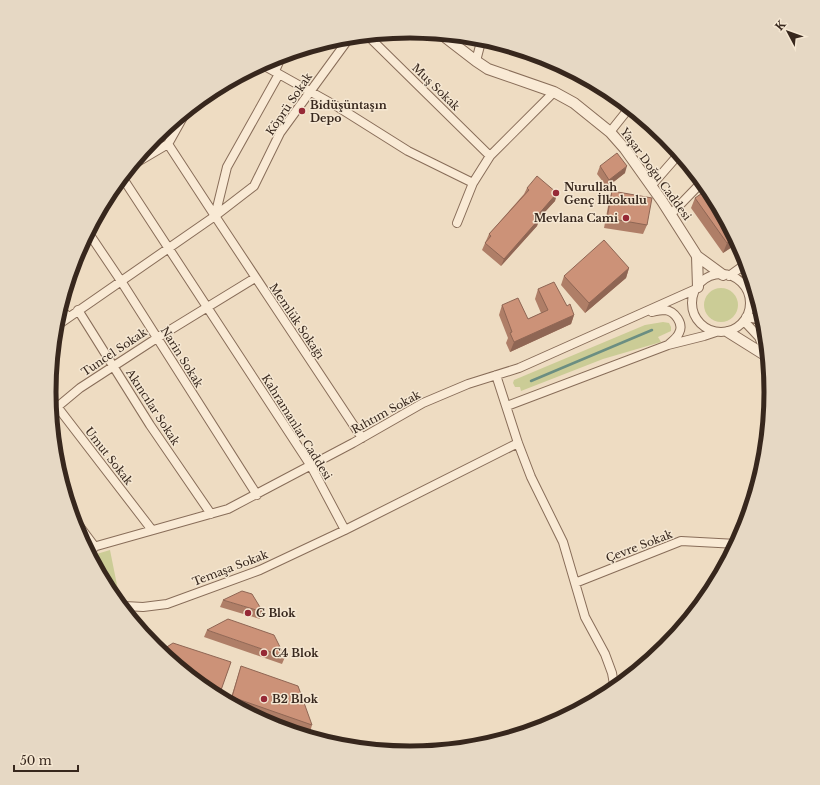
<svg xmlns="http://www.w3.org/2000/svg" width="820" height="785" font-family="'Libre Baskerville',serif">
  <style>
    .green { fill: #cbcc96 }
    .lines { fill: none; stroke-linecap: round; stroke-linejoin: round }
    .stream { stroke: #6b8e82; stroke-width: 2.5 }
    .minor-casing { stroke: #886d59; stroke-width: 10 }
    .tertiary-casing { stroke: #886d59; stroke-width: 12 }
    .minor { stroke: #f9ead5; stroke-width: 8 }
    .tertiary { stroke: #f9ead5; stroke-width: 10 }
    .wall { fill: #af7e67 }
    .shaded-wall { fill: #8f6654 }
    .building { fill: #cc9278; stroke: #8f6654 }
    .poi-dot { fill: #962936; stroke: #f5e7d2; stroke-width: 1.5 }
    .labels { text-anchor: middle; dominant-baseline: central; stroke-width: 3; stroke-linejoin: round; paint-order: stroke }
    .street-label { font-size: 11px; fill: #37271d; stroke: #f5e7d2 }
    .poi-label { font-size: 11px; font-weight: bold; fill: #37271d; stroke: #f5e7d2; text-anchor: start }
    .rim { fill: none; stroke: #37271d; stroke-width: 5 }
  </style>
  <rect width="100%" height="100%" fill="#eedcc2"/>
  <!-- green -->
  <path class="green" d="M704 305a17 17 0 1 1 34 0a17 17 0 1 1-34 0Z
    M663,322L669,323L671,327V331L658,337L661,342L603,359L521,391L520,387H515L513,383L514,380L645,325Z
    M110,550L119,595L108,590L90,556Z"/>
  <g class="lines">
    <!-- stream -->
    <path class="stream" d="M531,381L652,330"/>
    <!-- minor casing -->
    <g class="minor-casing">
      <path id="minor" d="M367,35L490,156
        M476,61L482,38
        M261,64L338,107L408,151L473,183
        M275,71L282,55
        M610,132L630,107
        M129,167L168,144
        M122,177L311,466L345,530
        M651,186L679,154
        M671,214L702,182
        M215,216L362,438
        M215,216L254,186L280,133L350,37
        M215,216L227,167L279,74
        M457,223L473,183L490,156L554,92
        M88,232L121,281L257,495
        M692 303a29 29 0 1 1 58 0a29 29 0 1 1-58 0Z
        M729,276L747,263
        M60,308L68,317
        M78,310L150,425L211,514
        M652,312C656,311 661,310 665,310C675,311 684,324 679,333C677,338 672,341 668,345
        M746,317L764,320
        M744,321L759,337L767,357
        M55,327L215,216L168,144L187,110
        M496,375L518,443L531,477L563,542L585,617L605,654L612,673L615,690
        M49,396L152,530
        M507,406L668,345L704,336L716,332
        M50,413L80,388L157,338L255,278
        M71,515L95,547
        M86,549L228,509L353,443L423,403L468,384L519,368L696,289
        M575,583L681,541L737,544
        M118,604L125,606L143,607L167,604L260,570L345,530L518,443"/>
    </g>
    <!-- tertiary casing -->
    <g class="tertiary-casing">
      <path id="tertiary" d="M441,34L476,61L488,69L554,92L574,103L610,132L625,149L662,201L697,256L723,275
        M697,256L698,287
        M728,332L768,357"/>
    </g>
    <!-- minor -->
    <use href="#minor" class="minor"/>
    <!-- tertiary -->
    <use href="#tertiary" class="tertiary"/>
  </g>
  <!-- wall -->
  <path class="wall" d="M600,166L625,173L607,187L597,174Z
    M527,188L557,193L555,201L539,218L537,226L501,266L482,250L489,234L524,194Z
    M612,191L647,225L643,234L604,228L609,201Z
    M695,198L738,243L723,253L691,208Z
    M629,268L626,278L585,313L561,285L564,276Z
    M538,289L567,306L574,315L571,324L510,352L506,343L508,338L499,315L502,305L528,319L541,313L535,299Z
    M223,600L263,612L260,619L220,607Z
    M207,630L285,657L282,664L204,637Z
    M159,652L231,662L218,698L209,693Z
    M241,666L312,725L310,732L234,707L229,704Z"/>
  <!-- shaded-wall -->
  <path class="shaded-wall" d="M627,166L625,173L607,187L609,180Z
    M557,193L555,201L534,224L537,216Z
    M540,218L537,226L501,266L504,259Z
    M735,238L738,243L723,253L727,243Z
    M629,268L626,278L585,313L589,303Z
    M574,315L571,324L510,352L514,342Z"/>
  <!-- building -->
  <path class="building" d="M617,153L627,166L609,180L600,166Z
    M537,176L557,193L537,216L540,218L504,259L485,243L491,236L489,234L529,190L527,188Z
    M708,189L711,192L735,238L727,243L695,198Z
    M612,191L652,198L647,225L607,218Z
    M604,240L629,268L589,303L564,276Z
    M554,282L567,306L570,304L574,315L514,342L510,333L512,332L502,305L518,298L528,319L548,310L538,289Z
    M242,591L252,594L263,612L223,600Z
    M228,619L274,635L285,657L207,630Z
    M173,643L231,662L220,693L202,687L159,652Z
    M241,666L298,686L312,725L232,697Z"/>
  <!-- markers -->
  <g class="poi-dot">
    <circle cx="302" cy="111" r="4"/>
    <circle cx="556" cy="193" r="4"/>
    <circle cx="626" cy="218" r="4"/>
    <circle cx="248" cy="613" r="4"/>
    <circle cx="264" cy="653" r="4"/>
    <circle cx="264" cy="699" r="4"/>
  </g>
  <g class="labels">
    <!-- street labels -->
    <g class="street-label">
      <text transform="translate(436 87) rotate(44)">Muş Sokak</text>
      <text transform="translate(289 104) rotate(-56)">Köprü Sokak</text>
      <text transform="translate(656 174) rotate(54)">Yaşar Doğu Caddesi</text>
      <text transform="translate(297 321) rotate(56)">Memlük Sokağı</text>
      <text transform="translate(114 352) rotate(-34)">Tuncel Sokak</text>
      <text transform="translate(182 357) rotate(58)">Narin Sokak</text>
      <text transform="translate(153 407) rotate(57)">Akıncılar Sokak</text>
      <text transform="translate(386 412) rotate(-29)">Rıhtım Sokak</text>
      <text transform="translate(297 427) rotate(58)">Kahramanlar Caddesi</text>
      <text transform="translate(109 456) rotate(52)">Umut Sokak</text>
      <text transform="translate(639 546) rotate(-21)">Çevre Sokak</text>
      <text transform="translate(230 568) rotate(-21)">Temaşa Sokak</text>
    </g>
    <!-- poi labels -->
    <g class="poi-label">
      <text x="310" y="105">Bidüşüntaşın<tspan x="310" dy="13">Depo</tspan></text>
      <text x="564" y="187">Nurullah<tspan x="564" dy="13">Genç İlkokulu</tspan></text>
      <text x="618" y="218" text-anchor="end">Mevlana Cami</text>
      <text x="256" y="613">G Blok</text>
      <text x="272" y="653">C4 Blok</text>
      <text x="272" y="699">B2 Blok</text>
    </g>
  </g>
  <!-- crop -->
  <path d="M0 0H820V785H0ZM56 392a354 354 0 1 1 708 0a354 354 0 1 1-708 0Z" fill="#e6d8c4" fill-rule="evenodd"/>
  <path class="rim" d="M56 392a354 354 0 1 1 708 0a354 354 0 1 1-708 0Z"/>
  <!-- north arrow -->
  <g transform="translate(788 32) rotate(311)" stroke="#f5e7d2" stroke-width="3" paint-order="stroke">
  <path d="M0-3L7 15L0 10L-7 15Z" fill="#37271d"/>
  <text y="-6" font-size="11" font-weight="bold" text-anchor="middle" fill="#37271d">K</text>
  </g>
  <!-- scale -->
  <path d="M14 765v6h64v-6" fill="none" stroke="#37271d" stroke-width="2"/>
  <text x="20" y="765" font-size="12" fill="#37271d" stroke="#f5e7d2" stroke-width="3" paint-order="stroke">50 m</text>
</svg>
